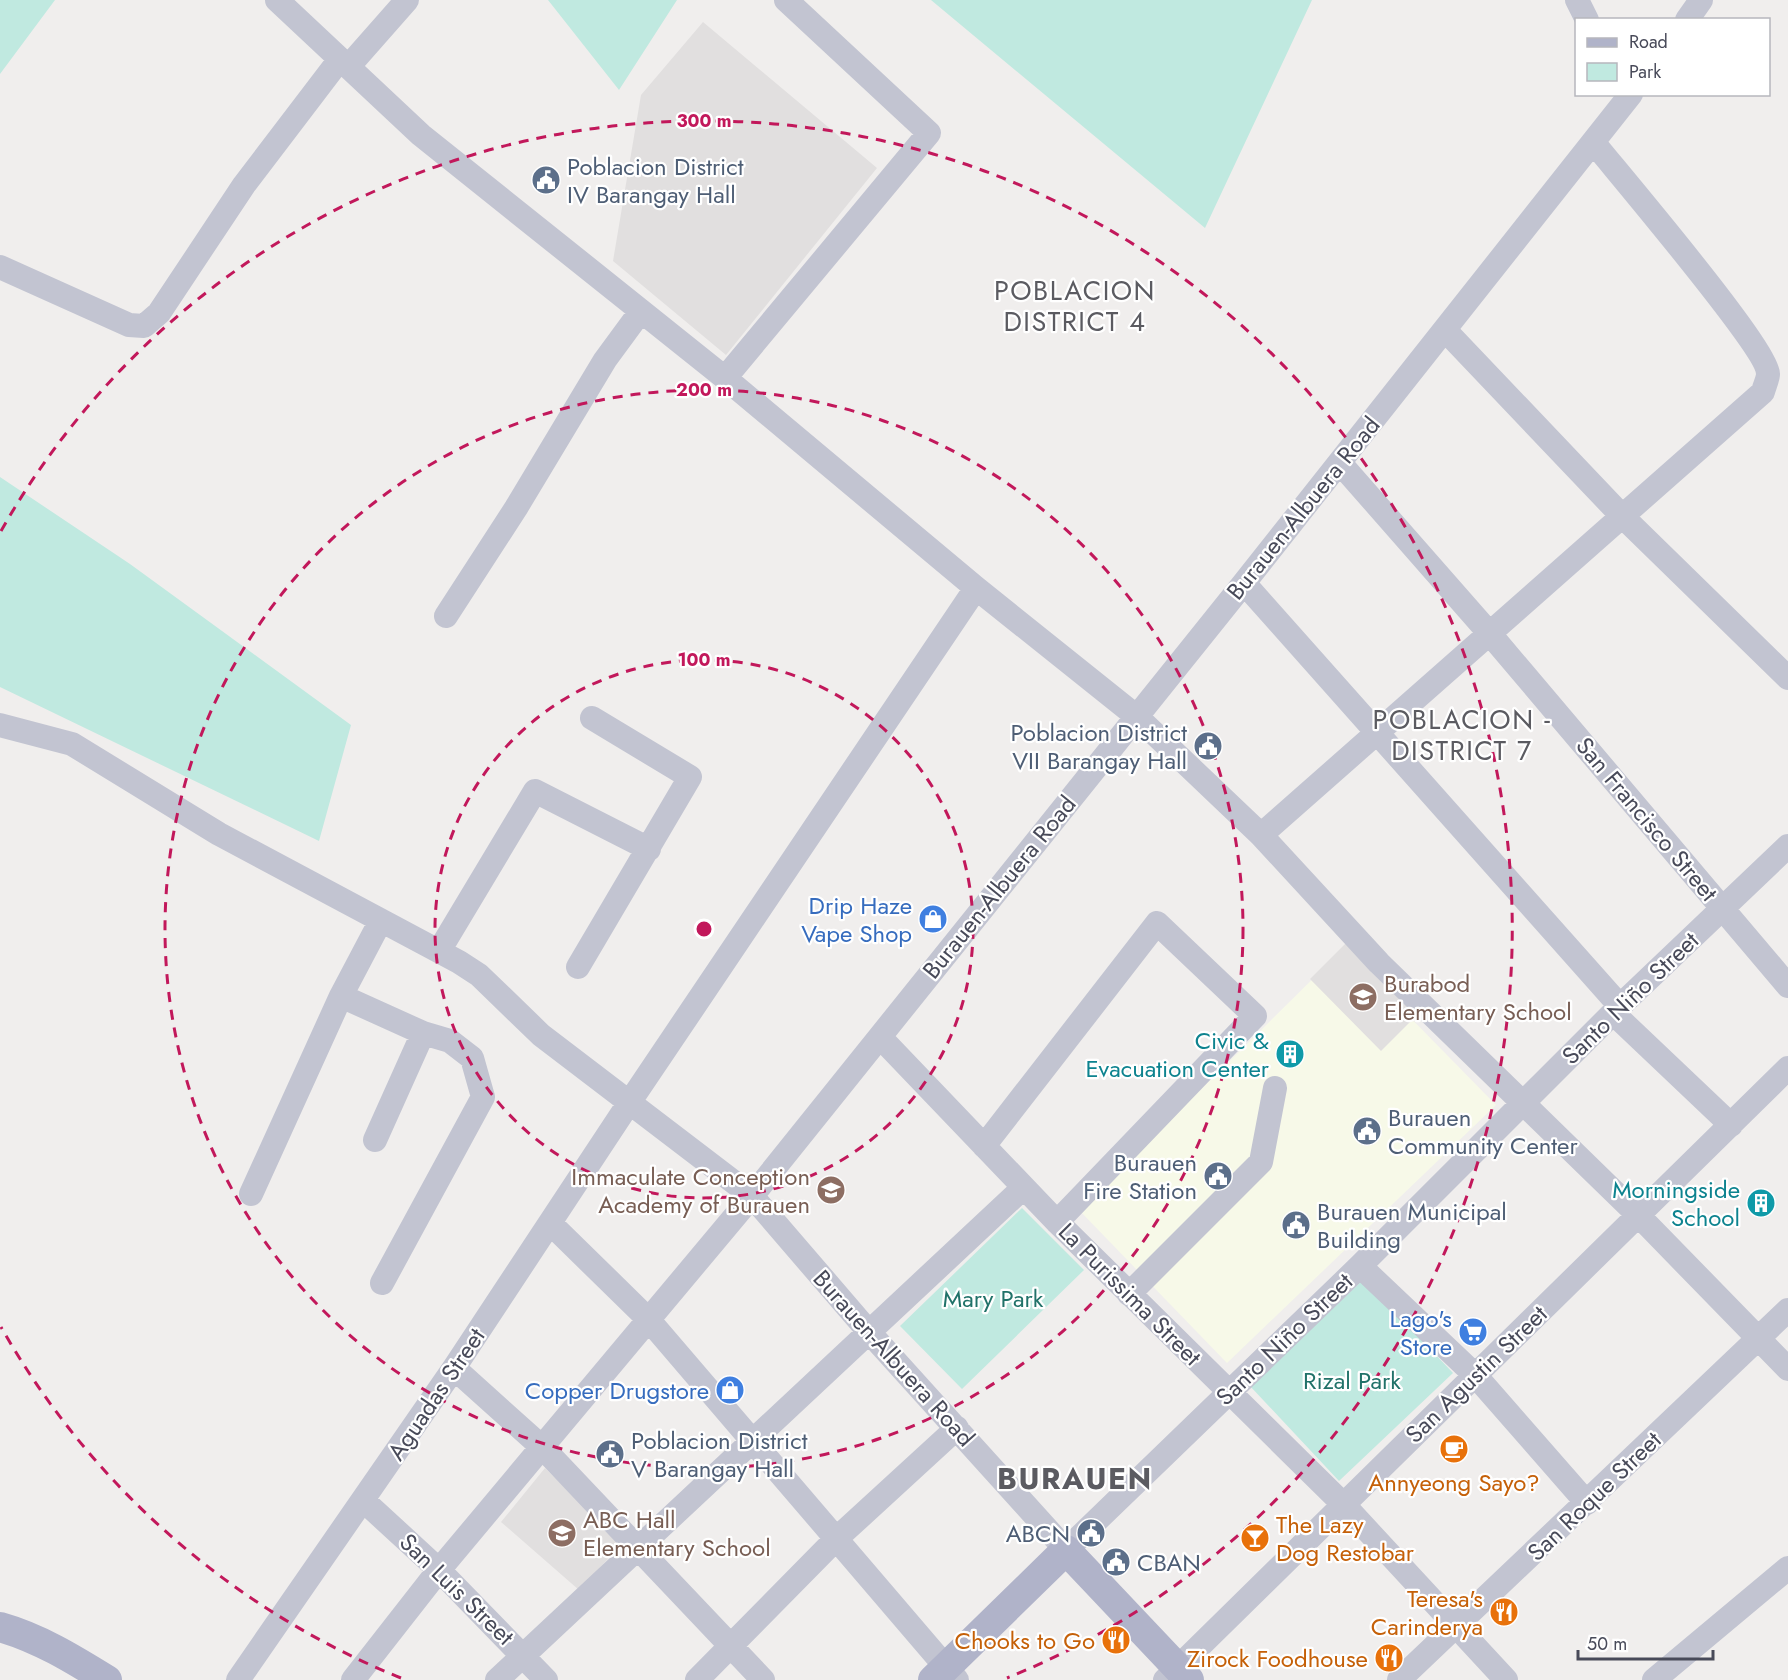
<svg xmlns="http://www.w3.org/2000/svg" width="1788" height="1680" font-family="Jost,sans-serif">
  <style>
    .commercial { fill: #f7f9e8 }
    .education { fill: #e1dfdf }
    .green { fill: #c0e9e0 }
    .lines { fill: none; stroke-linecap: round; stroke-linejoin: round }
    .minor { stroke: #c2c4d1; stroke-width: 24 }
    .major { stroke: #b0b3c9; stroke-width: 30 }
    .ring { fill: none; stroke: #c2185b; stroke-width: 3; stroke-dasharray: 10 8 }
    .labels { text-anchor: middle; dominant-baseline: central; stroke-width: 4.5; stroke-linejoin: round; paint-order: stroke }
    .service-label { font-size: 24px; fill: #4e5e75; stroke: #fff; text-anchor: start }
    .street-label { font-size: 24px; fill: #484a59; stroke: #fff }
    .shop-label { font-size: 24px; fill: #366cbe; stroke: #fff; text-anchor: end }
    .education-label { font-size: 24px; fill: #785e54; stroke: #fff; text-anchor: start }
    .culture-label { font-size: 24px; fill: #0d838f; stroke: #fff; text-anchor: end }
    .park-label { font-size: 24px; fill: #217269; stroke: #fff }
    .food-label { font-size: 24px; fill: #c56008; stroke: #fff; text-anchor: end }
    .quarter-label { font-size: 27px; letter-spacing: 1.5px; fill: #5b5b61; stroke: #fff }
    .district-label { font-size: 30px; font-weight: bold; letter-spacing: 1.5px; fill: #5b5b61; stroke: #fff }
    .centre { fill: #c2185b; stroke: #fff; stroke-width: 3 }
    .ring-label { font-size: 18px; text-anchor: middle; font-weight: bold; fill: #c2185b; stroke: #fff; stroke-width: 4.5; stroke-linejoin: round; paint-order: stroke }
  </style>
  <rect width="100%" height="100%" fill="#f0eeed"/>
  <!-- commercial -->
  <path class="commercial" d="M1343,949L1496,1105L1227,1363L1079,1210Z"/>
  <!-- education -->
  <path class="education" d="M703,22L877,168L726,355L613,261L641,95Z
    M1346,943L1417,1015L1381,1051L1310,979Z
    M545,1468L622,1544L579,1590L501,1522Z"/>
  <!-- green -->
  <path class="green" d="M0,0H55L0,74Z
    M548,0H677L619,90Z
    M931,0H1312L1205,228Z
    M0,477L130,564L351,725L319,841L0,687Z
    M1022,1208L1084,1270L962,1389L900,1326Z
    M1364,1279L1453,1373L1339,1481L1250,1386Z"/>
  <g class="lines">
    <!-- minor -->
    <path class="minor" d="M277,0L421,135L725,378L976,588L1136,716L1261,835L1379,963L1639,1216L1788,1369
      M1577,0L1587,20
      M1687,20L1701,0
      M348,67L407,0
      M1631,94L1244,583L752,1196L869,1332L1066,1550L1360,1266L1620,1006L1788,846
      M0,267L129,325L144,326L159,313L244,185L340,59
      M1445,330L1622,516L1788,678
      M725,378L929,133L786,0
      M1340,463L1490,634L1788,986
      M1244,583L1620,1006
      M446,616L516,508L605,360L641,311
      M0,725L72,744L219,834L459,962L479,975L541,1035L752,1196L439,1570L353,1680
      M1261,835L1763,392C1764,387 1768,379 1768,374C1768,349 1619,174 1594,143
      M439,951L535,791L649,849
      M578,967L690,777L592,718
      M341,996L423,1033L450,1041L472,1058L483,1097L382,1283
      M1613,1013L1731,1125
      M880,1037L1057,1222L1344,1505L1506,1680
      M375,1140L423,1033
      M984,1146L1157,923L1255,1016L1057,1222
      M251,1194L341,996L380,922
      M550,1223L648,1319L957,1680
      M1360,1266L1475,1375L1587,1503
      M1129,1294L1261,1162L1275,1088
      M454,1368L543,1448L763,1680
      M364,1501L439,1570L546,1680
      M238,1680L454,1368L629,1103L976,588
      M497,1680L1023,1188
      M697,1680L836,1539L957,1428
      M1165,1680L1788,1068
      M1399,1680L1788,1310
      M1654,1680L1788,1568"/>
    <!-- major -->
    <path class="major" d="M0,1627C39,1638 73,1659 107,1680
      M933,1680L1066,1550L1189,1680"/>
  </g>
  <!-- distance rings -->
  <g class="ring">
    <circle cx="704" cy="929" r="269"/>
    <circle cx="704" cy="929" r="539"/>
    <path d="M401 1678A808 808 0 0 1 1 1327M1 531A808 808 0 1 1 1007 1678"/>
  </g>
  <!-- icons -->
  <defs>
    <g id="civic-disc" transform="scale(1.5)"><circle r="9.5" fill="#5c6f8a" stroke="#fff"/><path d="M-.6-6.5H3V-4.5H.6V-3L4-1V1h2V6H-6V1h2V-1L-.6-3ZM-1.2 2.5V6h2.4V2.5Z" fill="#fff"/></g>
    <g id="shop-disc" transform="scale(1.5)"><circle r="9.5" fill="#3f7fe0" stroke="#fff"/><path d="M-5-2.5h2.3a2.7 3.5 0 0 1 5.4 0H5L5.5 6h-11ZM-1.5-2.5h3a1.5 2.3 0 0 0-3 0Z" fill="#fff"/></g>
    <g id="school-disc" transform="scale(1.5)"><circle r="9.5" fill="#8d6e63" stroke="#fff"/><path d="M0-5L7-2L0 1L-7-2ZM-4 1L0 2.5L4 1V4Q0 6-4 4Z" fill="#fff"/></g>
    <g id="building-disc" transform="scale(1.5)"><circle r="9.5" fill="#0f9aa8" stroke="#fff"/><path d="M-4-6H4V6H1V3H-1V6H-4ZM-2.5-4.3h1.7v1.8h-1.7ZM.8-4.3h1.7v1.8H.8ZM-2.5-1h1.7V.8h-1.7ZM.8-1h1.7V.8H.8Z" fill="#fff"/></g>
    <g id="supermarket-disc" transform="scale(1.5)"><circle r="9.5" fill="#3f7fe0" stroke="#fff"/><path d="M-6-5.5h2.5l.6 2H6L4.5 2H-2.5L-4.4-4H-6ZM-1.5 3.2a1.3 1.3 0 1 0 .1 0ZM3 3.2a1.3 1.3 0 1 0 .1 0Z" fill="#fff"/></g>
    <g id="cafe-disc" transform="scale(1.5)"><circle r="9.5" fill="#e8710a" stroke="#fff"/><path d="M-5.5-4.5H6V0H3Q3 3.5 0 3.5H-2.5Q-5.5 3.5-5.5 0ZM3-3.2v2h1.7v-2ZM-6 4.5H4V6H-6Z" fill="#fff"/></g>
    <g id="bar-disc" transform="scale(1.5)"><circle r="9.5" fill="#e8710a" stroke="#fff"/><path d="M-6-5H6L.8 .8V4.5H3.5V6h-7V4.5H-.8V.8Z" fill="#fff"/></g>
    <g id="restaurant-disc" transform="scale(1.5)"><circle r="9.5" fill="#e8710a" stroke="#fff"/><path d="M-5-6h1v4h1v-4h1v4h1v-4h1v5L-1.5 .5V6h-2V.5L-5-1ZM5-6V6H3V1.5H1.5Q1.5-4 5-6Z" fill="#fff"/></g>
  </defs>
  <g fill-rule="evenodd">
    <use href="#civic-disc" x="546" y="180"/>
    <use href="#civic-disc" x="1208" y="746"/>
    <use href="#shop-disc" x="933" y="919"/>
    <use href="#school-disc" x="1363" y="997"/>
    <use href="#building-disc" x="1290" y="1054"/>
    <use href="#civic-disc" x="1367" y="1131"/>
    <use href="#civic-disc" x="1218" y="1176"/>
    <use href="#school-disc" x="831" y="1190"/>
    <use href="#building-disc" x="1761" y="1203"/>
    <use href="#civic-disc" x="1296" y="1225"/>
    <use href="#supermarket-disc" x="1473" y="1332"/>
    <use href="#shop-disc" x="730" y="1390"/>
    <use href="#cafe-disc" x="1454" y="1449"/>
    <use href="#civic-disc" x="610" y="1454"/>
    <use href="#school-disc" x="562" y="1533"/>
    <use href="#civic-disc" x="1091" y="1533"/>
    <use href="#bar-disc" x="1255" y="1538"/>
    <use href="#civic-disc" x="1116" y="1562"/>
    <use href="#restaurant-disc" x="1504" y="1612"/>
    <use href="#restaurant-disc" x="1116" y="1640"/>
    <use href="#restaurant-disc" x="1389" y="1658"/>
  </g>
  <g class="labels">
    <!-- service labels -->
    <g class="service-label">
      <text x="567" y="166">Poblacion District<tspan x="567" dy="28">IV Barangay Hall</tspan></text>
      <text x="1187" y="732" text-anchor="end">Poblacion District<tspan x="1187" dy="28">VII Barangay Hall</tspan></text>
      <text x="1388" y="1117">Burauen<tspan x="1388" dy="28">Community Center</tspan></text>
      <text x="1197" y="1162" text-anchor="end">Burauen<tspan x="1197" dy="28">Fire Station</tspan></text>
      <text x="1317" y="1211">Burauen Municipal<tspan x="1317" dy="28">Building</tspan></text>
      <text x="631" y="1440">Poblacion District<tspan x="631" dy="28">V Barangay Hall</tspan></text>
      <text x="1070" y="1533" text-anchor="end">ABCN</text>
      <text x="1137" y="1562">CBAN</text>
    </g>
    <!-- street labels -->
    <g class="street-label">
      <text transform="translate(1303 508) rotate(-51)">Burauen-Albuera Road</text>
      <text transform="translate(1647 819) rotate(50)">San Francisco Street</text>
      <text transform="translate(999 887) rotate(-51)">Burauen-Albuera Road</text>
      <text transform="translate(1630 998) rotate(-44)">Santo Niño Street</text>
      <text transform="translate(1130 1294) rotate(45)">La Purissima Street</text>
      <text transform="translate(1284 1339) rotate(-44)">Santo Niño Street</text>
      <text transform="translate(894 1358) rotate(48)">Burauen-Albuera Road</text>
      <text transform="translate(1476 1374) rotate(-44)">San Agustin Street</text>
      <text transform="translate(436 1394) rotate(-56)">Aguadas Street</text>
      <text transform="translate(1594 1496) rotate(-44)">San Roque Street</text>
      <text transform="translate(457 1589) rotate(44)">San Luis Street</text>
    </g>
    <!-- shop labels -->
    <g class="shop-label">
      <text x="912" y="905">Drip Haze<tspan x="912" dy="28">Vape Shop</tspan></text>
      <text x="1452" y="1318">Lago's<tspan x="1452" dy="28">Store</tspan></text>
      <text x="709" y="1390">Copper Drugstore</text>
    </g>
    <!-- education labels -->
    <g class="education-label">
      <text x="1384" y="983">Burabod<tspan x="1384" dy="28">Elementary School</tspan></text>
      <text x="810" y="1176" text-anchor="end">Immaculate Conception<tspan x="810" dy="28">Academy of Burauen</tspan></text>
      <text x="583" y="1519">ABC Hall<tspan x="583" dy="28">Elementary School</tspan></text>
    </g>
    <!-- culture labels -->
    <g class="culture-label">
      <text x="1269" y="1040">Civic &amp;<tspan x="1269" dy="28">Evacuation Center</tspan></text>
      <text x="1740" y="1189">Morningside<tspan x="1740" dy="28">School</tspan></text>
    </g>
    <!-- park labels -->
    <g class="park-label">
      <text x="993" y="1298">Mary Park</text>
      <text x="1352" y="1380">Rizal Park</text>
    </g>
    <!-- food labels -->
    <g class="food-label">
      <text x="1454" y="1482" text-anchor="middle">Annyeong Sayo?</text>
      <text x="1276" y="1524" text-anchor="start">The Lazy<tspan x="1276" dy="28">Dog Restobar</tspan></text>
      <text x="1483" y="1598">Teresa's<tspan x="1483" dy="28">Carinderya</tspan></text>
      <text x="1095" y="1640">Chooks to Go</text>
      <text x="1368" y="1658">Zirock Foodhouse</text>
    </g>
    <!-- quarter labels -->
    <g class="quarter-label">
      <text x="1075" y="290">POBLACION<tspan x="1075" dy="31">DISTRICT 4</tspan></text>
      <text x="1462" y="719">POBLACION -<tspan x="1462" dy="31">DISTRICT 7</tspan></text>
    </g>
    <!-- district labels -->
    <g class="district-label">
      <text x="1075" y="1478">BURAUEN</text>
    </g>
  </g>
  <circle cx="704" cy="929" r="9" class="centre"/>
  <g class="ring-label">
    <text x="704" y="127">300 m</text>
    <text x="704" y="396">200 m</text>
    <text x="704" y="666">100 m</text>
  </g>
  <!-- legend -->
  <rect x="1575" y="18" width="195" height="78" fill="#ffffff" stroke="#b6b7bd" stroke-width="1.5"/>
  <rect x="1587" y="38" width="30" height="9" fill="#b0b3c9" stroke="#b6b7bd" stroke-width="1.5"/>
  <text x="1629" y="48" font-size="18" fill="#484a59">Road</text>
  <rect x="1587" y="63" width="30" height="18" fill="#c0e9e0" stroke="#b6b7bd" stroke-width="1.5"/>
  <text x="1629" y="78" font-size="18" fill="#484a59">Park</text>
  <!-- scale -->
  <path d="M1578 1650v9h135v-9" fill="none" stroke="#484a59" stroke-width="3"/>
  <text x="1587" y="1650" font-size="18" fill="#484a59" stroke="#ffffff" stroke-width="4.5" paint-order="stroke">50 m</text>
</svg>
